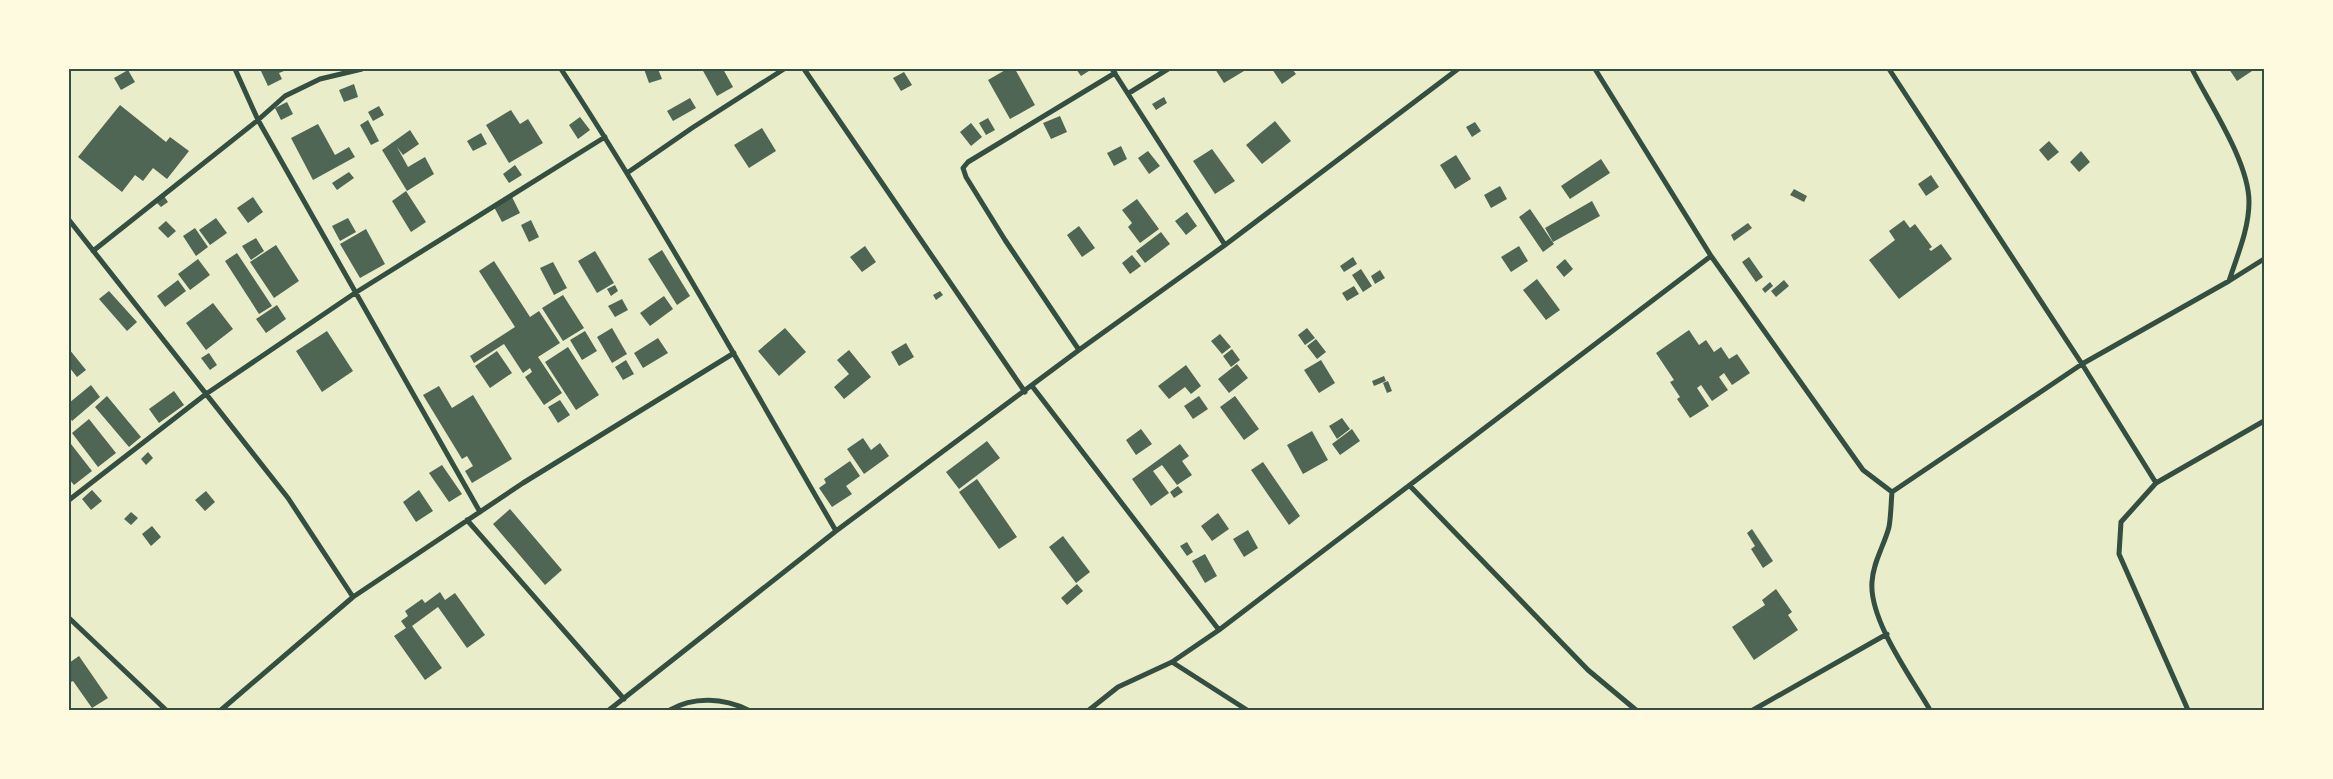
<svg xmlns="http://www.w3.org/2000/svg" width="2333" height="779" font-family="'Open Sans',sans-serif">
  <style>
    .building { fill: #4f6655 }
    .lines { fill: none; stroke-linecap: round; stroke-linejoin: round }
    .minor { stroke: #344e41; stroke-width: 5 }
    .neatline { fill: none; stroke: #344e41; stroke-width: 2 }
  </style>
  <rect width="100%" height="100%" fill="#e9edc9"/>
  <!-- building -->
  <path class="building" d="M260,69H289L279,73L282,79L268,86Z
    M644,69H658L662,79L649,83Z
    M702,69H723L733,87L717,96Z
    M1007,69H1015L1035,105L1010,119L988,80Z
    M1076,69H1092L1081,76Z
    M1215,69H1242L1244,71L1224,83Z
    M1272,69H1292L1296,74L1282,84Z
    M2229,69H2251L2252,71L2237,81Z
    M128,70L135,82L121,90L114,78Z
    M904,72L912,85L901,91L893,78Z
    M354,84L358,97L344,102L339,90Z
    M1164,97L1167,103L1156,110L1152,104Z
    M690,98L696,108L673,121L667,111Z
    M287,102L293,114L281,120L275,108Z
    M120,105L166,142L170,137L189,151L167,179L153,168L143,181L135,175L122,192L78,157Z
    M379,106L384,115L373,121L368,112Z
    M511,110L520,124L528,119L543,143L509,163L486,125Z
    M1060,116L1067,132L1051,139L1043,123Z
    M580,117L590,130L578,139L569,125Z
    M988,118L995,130L986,135L979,123Z
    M368,120L379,141L371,145L360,125Z
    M1275,121L1291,141L1262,164L1246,145Z
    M1475,122L1481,131L1472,137L1466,127Z
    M971,123L982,137L971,146L960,132Z
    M318,124L335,155L349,147L355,157L313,180L291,138Z
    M762,128L776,151L749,168L734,145Z
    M410,130L419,144L403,155L397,147L408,167L425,157L434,174L407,191L382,150Z
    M481,133L487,144L473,151L467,141Z
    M2049,141L2059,152L2048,161L2039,150Z
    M1121,146L1127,159L1114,166L1107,153Z
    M1212,149L1235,181L1215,194L1193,161Z
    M1148,151L1160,166L1149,174L1138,158Z
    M2081,151L2090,162L2079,172L2070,162Z
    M1456,155L1471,179L1455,189L1440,165Z
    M1601,159L1610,173L1570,199L1561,186Z
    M515,165L522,175L509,183L503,174Z
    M349,172L354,178L337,190L332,183Z
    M1931,175L1939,187L1926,196L1918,184Z
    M1500,186L1507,199L1491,208L1484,195Z
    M1794,189L1807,196L1804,202L1790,195Z
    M406,191L426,222L411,232L392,201Z
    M164,196L168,202L161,207L157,203Z
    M253,197L263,212L248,223L237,208Z
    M512,197L520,213L502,222L494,207Z
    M1137,199L1159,229L1140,243L1128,227L1132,223L1122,210Z
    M1592,201L1600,216L1553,242L1545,228Z
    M1530,209L1554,244L1543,252L1519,217Z
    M1187,212L1197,226L1186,235L1175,221Z
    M216,218L227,233L210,245L199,230Z
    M348,218L356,232L340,241L332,226Z
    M531,220L539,237L529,242L521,225Z
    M1904,220L1910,228L1915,224L1932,247L1929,249L1931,251L1941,244L1952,259L1899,299L1869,260L1895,240L1889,231Z
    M166,221L176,231L168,238L158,228Z
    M1748,223L1752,228L1734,241L1731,235Z
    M1079,226L1095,248L1082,257L1067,235Z
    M195,228L208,247L196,256L183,236Z
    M366,229L385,264L360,278L340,244Z
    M1161,232L1170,244L1145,263L1136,251Z
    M256,238L264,251L251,260L242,246Z
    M276,245L299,281L274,298L250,262Z
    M865,246L876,262L862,272L850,257Z
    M1519,246L1528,261L1511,272L1501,257Z
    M662,250L690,296L677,305L648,259Z
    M595,251L614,283L597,293L578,261Z
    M237,253L272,306L259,314L225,261Z
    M1132,255L1141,266L1130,274L1122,263Z
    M1353,257L1357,264L1344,272L1340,266Z
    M1749,257L1763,277L1756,282L1742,262Z
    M198,259L210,275L190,290L178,274Z
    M1565,259L1573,269L1564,277L1556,267Z
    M494,261L530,317L539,311L560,343L538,357L562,393L544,405L525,377L532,372L530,368L523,373L504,344L474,363L470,356L515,327L479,271Z
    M553,262L567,288L554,295L540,268Z
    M1361,269L1372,286L1363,292L1352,275Z
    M1380,270L1385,278L1375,284L1371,276Z
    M1537,279L1560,310L1546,320L1523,290Z
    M178,280L186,291L165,307L157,296Z
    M1784,280L1789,286L1776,297L1771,291Z
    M1770,282L1773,286L1765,293L1762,289Z
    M615,285L618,291L611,296L607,289Z
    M1354,286L1359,294L1347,301L1342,293Z
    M109,291L137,322L127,331L99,299Z
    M940,291L943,295L936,300L933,295Z
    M563,295L584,328L563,341L542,308Z
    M664,296L673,309L650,326L640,313Z
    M622,299L628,310L615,317L608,306Z
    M213,303L233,329L206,350L186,323Z
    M277,305L286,319L266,333L256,319Z
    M612,328L627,354L612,363L597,337Z
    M785,328L806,352L779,376L758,351Z
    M1307,328L1315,338L1305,345L1298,335Z
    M1689,330L1699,345L1706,340L1714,352L1721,347L1729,359L1737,354L1750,373L1732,385L1724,373L1719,377L1728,390L1712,401L1701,385L1697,388L1709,406L1690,418L1677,399L1680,397L1670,382L1674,380L1656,353Z
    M327,331L353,371L322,392L296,351Z
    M585,331L597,351L582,360L570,340Z
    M1220,334L1231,347L1222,354L1211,341Z
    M658,338L668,353L643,368L634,353Z
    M1316,339L1326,352L1317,359L1307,346Z
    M906,343L914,357L899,366L891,352Z
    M568,347L599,395L576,410L545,362Z
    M69,349L86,370L77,377L69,367Z
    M1232,349L1240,360L1231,367L1223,356Z
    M849,350L871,377L844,399L834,387L849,374L837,360Z
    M497,351L512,373L490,388L475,366Z
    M209,353L217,365L210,370L201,358Z
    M626,360L634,374L623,380L615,367Z
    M1321,360L1335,383L1319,393L1304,370Z
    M1237,364L1248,378L1229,393L1218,379Z
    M1186,365L1201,386L1191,394L1185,387L1169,399L1158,386Z
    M1384,376L1386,381L1374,386L1372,381Z
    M1388,381L1392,391L1387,393L1383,383Z
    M91,385L100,397L72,421L69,416V403Z
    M439,386L452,408L473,395L512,459L472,483L465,471L473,466L467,456L462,459L423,395Z
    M174,391L184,405L159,423L149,409Z
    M107,396L141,437L129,447L95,407Z
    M1199,396L1208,409L1193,419L1184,406Z
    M1235,396L1259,429L1244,440L1220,407Z
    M560,400L570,415L558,423L548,407Z
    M1342,418L1350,429L1337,439L1329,426Z
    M89,419L116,453L98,467L72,433Z
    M1141,429L1152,444L1136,455L1126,440Z
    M1352,429L1360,441L1340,455L1332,444Z
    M1312,431L1328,460L1303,474L1287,445Z
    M863,438L871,450L880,443L889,456L864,474L847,449Z
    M987,441L1000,458L959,489L946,472Z
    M71,444L92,471L74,485L69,479V446Z
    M1180,444L1189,456L1182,461L1192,475L1177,485L1162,465L1153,471L1169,493L1151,506L1132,479Z
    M148,452L153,458L146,465L141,459Z
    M850,461L860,476L846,486L852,494L832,507L819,488L826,483L824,479Z
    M1263,462L1300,516L1289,525L1251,470Z
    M442,465L462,494L449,502L429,473Z
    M977,479L1017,537L999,549L959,492Z
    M1178,486L1183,492L1174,498L1170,492Z
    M92,490L102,501L91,510L82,499Z
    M419,490L433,511L416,522L403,502Z
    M206,491L215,502L205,511L195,500Z
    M510,509L562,570L545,585L493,524Z
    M131,512L138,518L131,525L124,519Z
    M1218,513L1229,529L1212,541L1201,526Z
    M152,526L161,537L151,546L142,534Z
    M1752,529L1773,561L1763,568L1751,549L1755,546L1747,533Z
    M1248,530L1258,548L1244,557L1233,539Z
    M1063,536L1090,572L1076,583L1049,547Z
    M1187,542L1193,552L1187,556L1180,546Z
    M1205,554L1217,576L1205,583L1192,561Z
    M1077,584L1083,591L1067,605L1061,598Z
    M1776,589L1792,612L1788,615L1798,630L1754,660L1732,627L1765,605L1762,600Z
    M440,592L445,600L455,593L485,635L467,648L438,607L412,626L442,668L425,680L394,636L406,628L401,621L408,616L405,611L422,599L425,603Z
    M79,656L108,698L92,708L73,681L69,683V663Z"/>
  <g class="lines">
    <!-- minor -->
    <path class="minor" d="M235,69L258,120L480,512
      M561,69C659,219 746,376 836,531
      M804,69L1025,392
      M1112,69L1225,245
      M1595,69L1711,256L1863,470L1892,492
      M1889,69L2082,364L2156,483
      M2192,69C2210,105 2249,162 2249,202C2249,229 2237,256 2229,281
      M1129,93L1168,69
      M627,173L692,128L784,69
      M69,220L288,498L353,597
      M93,251L258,120L285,96L320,79L362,69
      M1079,350L1005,240L966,177L963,168L968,162L1115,73
      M1032,386L1219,630
      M1410,486L1588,670L1636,710
      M69,500L206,394L355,293L605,137
      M467,520L624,699
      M69,618L166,710
      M1172,662L1247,710
      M221,710L353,597L523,483L734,353
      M609,710L836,531L1079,350L1225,245L1458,69
      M670,710C694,696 724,698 748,710
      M1089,710L1118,687L1172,662L1219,630L1711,256
      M1753,710L1887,634
      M1930,710C1911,677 1869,620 1872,582C1873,562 1884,546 1889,527C1891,516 1891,503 1892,492L2082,364L2229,281L2264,259
      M2188,710L2119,554L2121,522L2156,483L2264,421"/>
  </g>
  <!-- border -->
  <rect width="2333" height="779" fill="none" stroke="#fefae0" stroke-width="140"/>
  <rect x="70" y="70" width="2193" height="639" class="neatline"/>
</svg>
